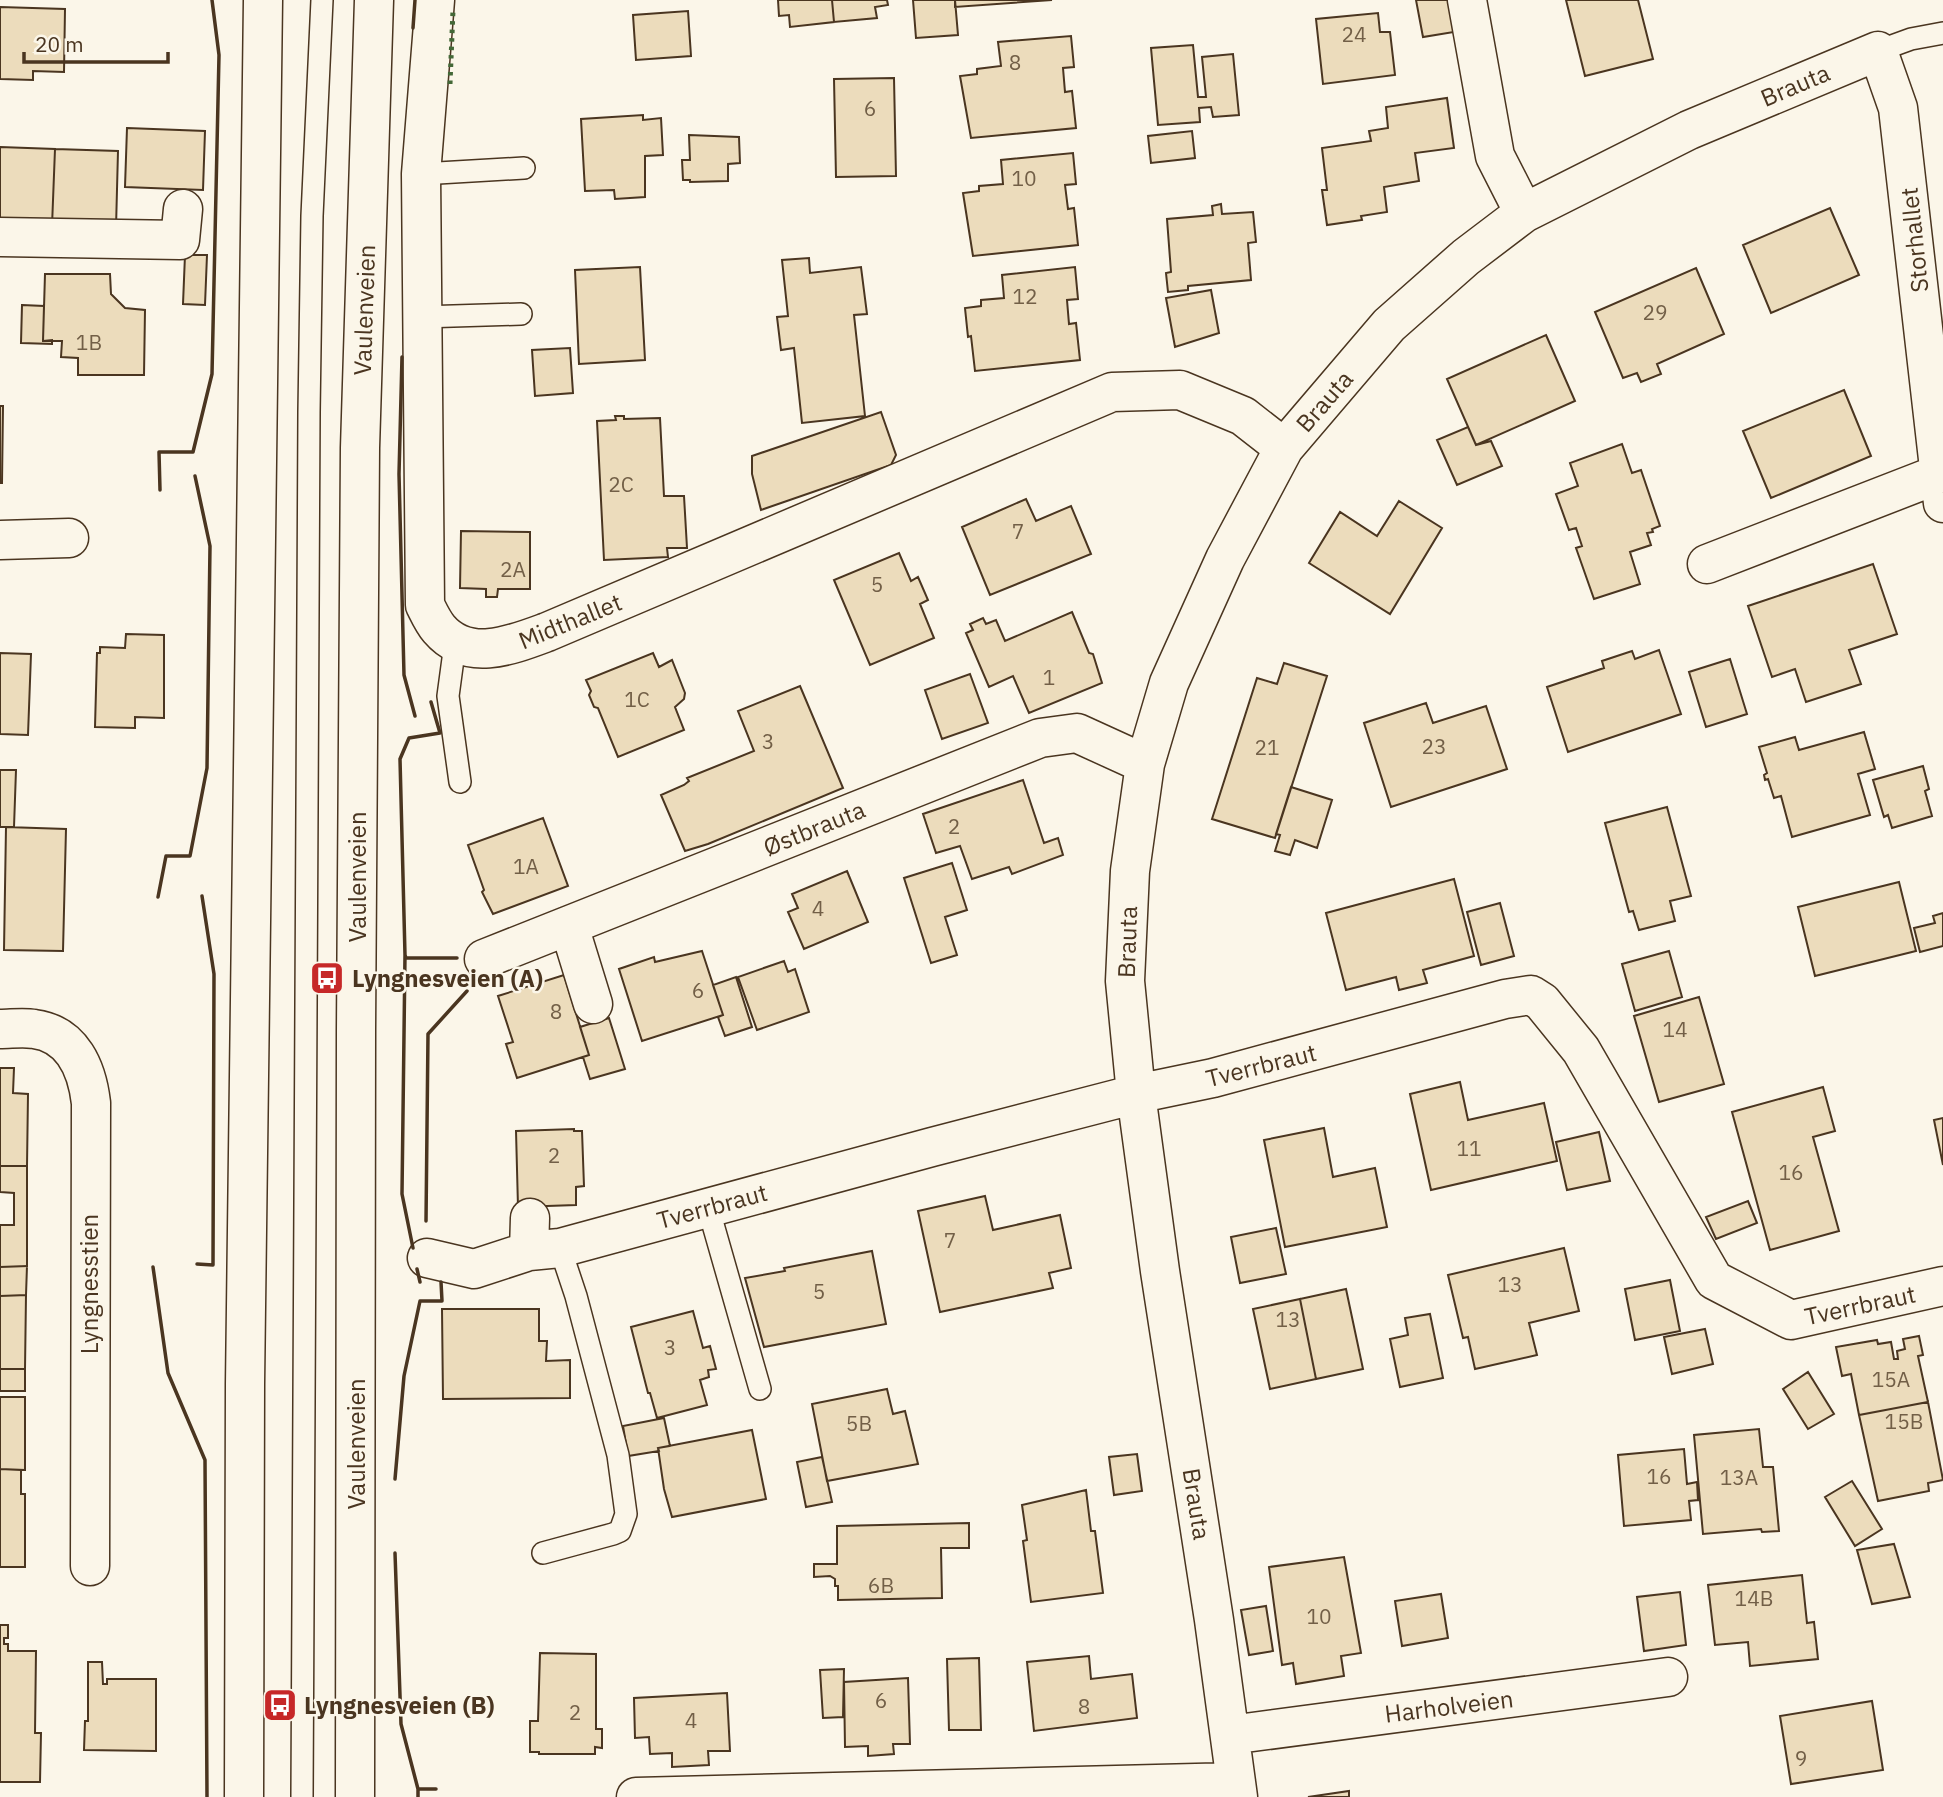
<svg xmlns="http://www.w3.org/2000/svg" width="1943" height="1797" font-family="'IBM Plex Sans',sans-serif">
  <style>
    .building { fill: #ecdcbc; stroke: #4a3520; stroke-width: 2 }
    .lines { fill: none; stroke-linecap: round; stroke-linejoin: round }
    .lane-casing { stroke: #4a3520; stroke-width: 24 }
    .street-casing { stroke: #4a3520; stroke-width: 41 }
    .primary-casing { stroke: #4a3520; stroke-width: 41 }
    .lane { stroke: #fbf6e9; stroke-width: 21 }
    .street { stroke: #fbf6e9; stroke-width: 38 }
    .primary { stroke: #fbf6e9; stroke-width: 38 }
    .hedge { stroke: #436837; stroke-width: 5; stroke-dasharray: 3.5 5; stroke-linecap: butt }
    .wall { stroke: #4a3520; stroke-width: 3.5 }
    .labels { text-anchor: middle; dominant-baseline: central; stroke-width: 5; stroke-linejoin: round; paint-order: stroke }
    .number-label { font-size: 21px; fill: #725f47 }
    .street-label { font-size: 24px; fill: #4a3520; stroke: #fbf6e9 }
    .poi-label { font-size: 24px; font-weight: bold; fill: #4a3520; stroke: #fbf6e9; text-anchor: start }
  </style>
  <rect width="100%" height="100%" fill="#fbf6e9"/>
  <!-- building -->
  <path class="building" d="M778,0H832L834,22L790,27L789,15L779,16Z
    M832,0H887L888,5L875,7L877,18L834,22Z
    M913,0H955L958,35L916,38Z
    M955,0H1052L955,7Z
    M1416,0H1455L1460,31L1423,37Z
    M1566,0H1638L1653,59L1585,76Z
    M0,7L65,9L64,72L33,71V80L0,79Z
    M688,11L691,56L636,60L633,15Z
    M1378,13L1380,32H1390L1395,75L1323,84L1316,19Z
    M1071,36L1074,67L1063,68L1065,92L1072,91L1076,128L971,138L960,76L977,74V69L1001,66L998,42Z
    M1193,45L1198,97H1206L1202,57L1233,54L1239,115L1213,117L1211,107L1199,108L1200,122L1158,125L1151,48Z
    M894,78L896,176L836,177L834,79Z
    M1447,98L1454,148L1415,153L1419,181L1384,187L1387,212L1361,216L1362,220L1327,225L1322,190H1327L1322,148L1371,141L1369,131L1388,128L1386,107Z
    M643,115V120L661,118L663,155L645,156V197L615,199L614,190L585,191L581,119Z
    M127,128L205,131L203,190L125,187Z
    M1192,131L1195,158L1151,163L1148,136Z
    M689,135L739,137L740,163L728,164V181L690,182V180H683L682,160H690Z
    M0,147L55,149L52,226L0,225Z
    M55,149L118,151L116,228L52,226Z
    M1073,153L1076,184L1065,185L1068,209L1074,208L1078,245L973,256L963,193L979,191V186L1003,184L1001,160Z
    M1221,204L1222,214L1253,212L1256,242L1248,243L1251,280L1188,286V290L1168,292L1166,273L1171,272L1167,219L1213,215L1212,206Z
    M1830,208L1859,275L1771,313L1743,245Z
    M185,255H207L205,305L183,304Z
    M809,258L810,273L861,267L867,314L854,315L865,416L802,423L794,348L781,350L777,317L788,316L782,260Z
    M640,267L645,360L579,364L575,270Z
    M1075,267L1078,299L1067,300L1069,324L1076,323L1080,360L975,371L971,336L968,337L965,308L981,306V300L1004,298L1002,275Z
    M1696,268L1724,334L1657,364L1661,374L1641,382L1637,373L1623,378L1595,312Z
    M45,274H110L111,294L125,308L145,310L144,375H78V358L61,357L62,341H43Z
    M1211,290L1219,333L1175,347L1166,298Z
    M22,305L44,306L43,341L52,340V344L21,343Z
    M1546,335L1575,401L1476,445L1447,379Z
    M570,348L573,393L535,396L532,350Z
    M1844,390L1871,456L1771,498L1743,431Z
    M0,406H3L2,483H0Z
    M881,412L896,455L891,465L761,510L752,474V456Z
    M615,416H624V419L660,418L664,496H684L687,548H667L668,557L604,560L597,421L616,420Z
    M1468,427L1476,445L1491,441L1502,466L1457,485L1437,440Z
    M1622,444L1632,473L1641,470L1660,526L1652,529L1653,532L1647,533L1651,545L1630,552L1640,584L1594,599L1576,548L1582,546L1576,528L1569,530L1556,494L1578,486L1570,463Z
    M1026,499L1036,521L1071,506L1091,554L990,595L962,527Z
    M1399,501L1442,528L1390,614L1309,563L1340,512L1377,536Z
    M461,531L530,532V589H498L497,597H486V589L460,588Z
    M899,553L911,581L918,577L928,600L920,604L934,638L870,665L834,580Z
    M1873,564L1897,634L1849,650L1861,684L1806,702L1795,669L1772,677L1748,606Z
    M1072,612L1089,653L1093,654L1102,683L1029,713L1013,676L989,687L966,633L973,630L970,624L983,618L986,624L996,620L1005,641Z
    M126,634L164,635V718L135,717V728L95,727L97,653H100V647L125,648Z
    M1659,650L1681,714L1568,752L1547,687L1604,668L1602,661L1632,651L1635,659Z
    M0,653L31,654L28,735L0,734Z
    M653,653L659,667L672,660L685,693L684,699L675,707L684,730L618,757L598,708L594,707L589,695L591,691L586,680Z
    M1730,659L1747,714L1706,727L1689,672Z
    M1284,663L1327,676L1275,838L1212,819L1257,678L1277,684Z
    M970,674L988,723L942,739L925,690Z
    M800,686L843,788L708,844L685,851L661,795L684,785L689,781L687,778L754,751L738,711Z
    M1426,703L1433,723L1486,706L1507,769L1391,807L1364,723Z
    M1864,732L1875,769L1858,774L1870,815L1792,837L1781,796L1774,798L1768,779L1765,780L1764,775L1767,773L1759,747L1795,737L1799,750Z
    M1923,766L1929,789L1925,791L1932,816L1892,828L1888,815L1884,817L1873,780Z
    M0,770H16L14,827H0Z
    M1023,780L1044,843L1058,838L1063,855L1012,874L1009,867L972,879L960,846L936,853L923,814Z
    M1291,787L1332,800L1317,848L1295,840L1290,855L1275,851L1280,835L1276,834Z
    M1667,807L1691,896L1670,901L1675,921L1639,930L1633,911L1629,912L1605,823Z
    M543,818L568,886L493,914L482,892L484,890L468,845Z
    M6,827L66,829L63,951L4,950Z
    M952,863L967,910L945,917L957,955L931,963L904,878Z
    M847,871L868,922L804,949L788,912L798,908L792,894Z
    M1454,879L1474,956L1423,970L1427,983L1399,990L1396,977L1346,990L1326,913Z
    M1899,882L1916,951L1815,976L1798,907Z
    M1500,903L1514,956L1481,965L1467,912Z
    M1943,913V946L1920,952L1914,928L1935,923L1933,916Z
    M702,951L723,1015L642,1041L619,969L654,957L655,962Z
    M1669,951L1682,997L1635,1011L1622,964Z
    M784,961L788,972L795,969L809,1012L757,1030L738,977Z
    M564,975L589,1055L517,1078L506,1044L513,1042L498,996Z
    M736,977L752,1027L725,1036L718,1017L723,1015L713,985Z
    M1699,997L1724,1084L1659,1102L1634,1016Z
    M609,1018L625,1069L590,1079L583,1057L589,1055L580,1027Z
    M0,1068H14L13,1093L28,1094L27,1166H0Z
    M1460,1082L1468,1120L1544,1103L1557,1161L1431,1190L1410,1094Z
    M1823,1087L1835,1131L1813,1137L1839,1231L1770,1250L1732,1112Z
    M1943,1118V1165L1934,1120Z
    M1324,1128L1333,1177L1375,1168L1387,1227L1285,1247L1264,1140Z
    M574,1129V1131H582L584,1186L576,1187V1205L518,1207L516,1131Z
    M1599,1132L1610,1181L1567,1190L1556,1142Z
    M0,1166H27V1266L0,1267V1225H14V1193L0,1192Z
    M985,1196L993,1230L1060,1215L1071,1268L1049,1273L1053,1288L940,1312L918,1211Z
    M1748,1201L1757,1223L1716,1239L1706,1217Z
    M1276,1228L1286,1274L1240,1283L1231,1237Z
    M1564,1248L1579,1311L1529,1323L1537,1355L1475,1369L1468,1337L1463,1338L1448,1275Z
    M872,1251L886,1324L764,1347L745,1278L785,1271L784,1268Z
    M27,1266L26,1295L0,1296V1267Z
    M1670,1280L1680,1331L1635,1340L1625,1289Z
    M1346,1289L1363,1369L1316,1379L1300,1299Z
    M26,1295L25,1369H0V1296Z
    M1300,1299L1316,1379L1270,1389L1253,1309Z
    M442,1309H539V1341H547L546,1361L570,1360V1398L443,1399Z
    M693,1311L703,1348L710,1346L716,1369L708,1370L709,1377L700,1380L707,1405L657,1418L650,1393H648L631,1327Z
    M1430,1314L1443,1378L1400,1387L1390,1339L1408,1335L1405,1318Z
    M1705,1329L1713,1364L1672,1374L1664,1337Z
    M1919,1336L1923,1355L1918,1356L1928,1402L1859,1415L1851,1374L1842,1376L1836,1347L1877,1340L1878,1344L1891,1342L1894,1359H1898L1897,1351L1905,1349L1903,1339Z
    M0,1369H25V1391H0Z
    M1808,1372L1834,1414L1808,1429L1783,1389Z
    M887,1389L893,1414L905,1411L918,1464L827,1481L812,1404Z
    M0,1397H25V1470L0,1469Z
    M1928,1402L1943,1480L1928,1483L1929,1491L1878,1501L1859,1415Z
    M664,1418L670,1446L658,1448L659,1451L628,1456L623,1426Z
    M1759,1429L1763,1467H1773L1779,1531L1762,1532L1761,1529L1703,1534L1694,1435Z
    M752,1430L766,1499L672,1517L664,1489L658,1448Z
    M1684,1449L1687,1484L1697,1482L1698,1500L1689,1501L1691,1520L1624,1526L1618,1455Z
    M1137,1454L1142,1491L1114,1495L1109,1457Z
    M822,1457L832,1502L806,1507L797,1462Z
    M0,1469L21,1470V1494H25V1567H0Z
    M1852,1481L1882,1529L1855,1546L1825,1497Z
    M1086,1490L1091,1531H1095L1103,1593L1031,1602L1023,1541L1027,1540L1022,1505Z
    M969,1523V1548H941L942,1598L838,1600V1586H835V1579L830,1576L814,1577V1564H837V1526Z
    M1894,1544L1910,1597L1872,1604L1857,1550Z
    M1344,1557L1361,1653L1341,1656L1344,1676L1296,1684L1293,1663L1282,1665L1269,1567Z
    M1802,1575L1807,1623L1814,1622L1818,1659L1750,1666L1748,1642L1715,1645L1708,1585Z
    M1680,1592L1686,1645L1644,1651L1637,1597Z
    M1441,1594L1448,1638L1402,1646L1395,1601Z
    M1266,1606L1273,1651L1249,1655L1241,1610Z
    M0,1625H8V1638H4V1644H8V1651H36L35,1733H41L40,1782H0Z
    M540,1653L596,1654V1729H602V1748L595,1747V1754H539V1752H530V1721H538Z
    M1089,1656L1091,1679L1132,1674L1137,1718L1034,1731L1027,1662Z
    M979,1658L981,1730H949L947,1659Z
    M88,1662H102L103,1684H107V1679H156V1751L84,1750L85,1721H88Z
    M844,1669L843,1717L823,1718L820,1670Z
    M908,1678L910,1744H893L894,1754L868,1756V1746L845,1747L844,1682Z
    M727,1693L730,1751H708L709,1765L672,1767V1753L650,1754L649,1737L635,1738L634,1698Z
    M1872,1701L1883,1770L1791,1784L1780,1716Z
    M1349,1791V1797H1308Z"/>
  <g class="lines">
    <!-- lane casing -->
    <g class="lane-casing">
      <path id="lane" d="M1878,51L1911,39L1943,33
        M421,174L524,168
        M421,317L521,314
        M455,644L448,696L460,782
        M708,1207L760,1389
        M543,1553L613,1534L620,1531L626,1514L618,1455L576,1296L560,1248
        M302,1797L309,412L312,216L322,0"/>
    </g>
    <!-- street casing -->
    <g class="street-casing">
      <path id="street" d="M435,0L421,174L425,605C429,613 433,622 439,629C468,663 512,645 547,632L1112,392L1180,390L1243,416L1284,448
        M1467,0L1495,156L1524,213
        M0,237L180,240L183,209
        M0,540L69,538
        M1707,564L1939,474
        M569,926L593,1004
        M484,959L1040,738L1077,733L1145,764
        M0,1029C11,1029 23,1027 34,1029C73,1034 87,1069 91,1103L90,1566
        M529,1251L530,1218
        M427,1258L474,1269L529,1251L560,1248L932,1147L1136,1094L1213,1078L1505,999L1531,995L1542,1002L1581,1050L1714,1280L1791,1320L1943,1286
        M1230,1735L1668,1677
        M636,1797L1236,1782
        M1238,1797L1214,1620L1160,1271L1136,1094L1125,981L1130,871L1145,764L1169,683L1225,559L1284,448L1389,325L1466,257L1524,213L1689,130L1878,51L1898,108L1943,503"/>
    </g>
    <!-- primary casing -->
    <g class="primary-casing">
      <path id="primary" d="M244,1797L245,1384L263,0
        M355,1797L356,1030L360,448L374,0"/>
    </g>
    <!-- lane -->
    <use href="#lane" class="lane"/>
    <!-- street -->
    <use href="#street" class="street"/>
    <!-- primary -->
    <use href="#primary" class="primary"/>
    <!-- hedge -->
    <path class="hedge" d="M450,84L453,10"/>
    <!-- wall -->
    <path class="wall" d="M413,28L415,0
      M402,357L399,474L404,675L415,716
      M160,490L159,452H193L212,374L219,55L212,0
      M158,897L166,856H190L207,768L210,546L195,476
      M405,955L406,958H457
      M426,1221L428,1034L467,991
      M413,1248L402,1194L405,955L400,759L409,738L440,733L431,702
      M197,1264L213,1265L214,974L202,896
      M153,1267L168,1373L205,1460L207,1797
      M417,1269L420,1282
      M395,1479L404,1376L420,1301H442L441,1282
      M395,1553L401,1724L418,1789V1797
      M418,1789H436"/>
  </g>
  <!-- icons -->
  <defs>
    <g id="bus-square" transform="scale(1.75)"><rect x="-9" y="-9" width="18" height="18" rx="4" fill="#c62828" stroke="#fbf6e9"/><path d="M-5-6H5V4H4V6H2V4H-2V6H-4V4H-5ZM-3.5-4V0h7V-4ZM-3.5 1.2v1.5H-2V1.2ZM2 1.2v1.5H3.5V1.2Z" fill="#fff"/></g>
  </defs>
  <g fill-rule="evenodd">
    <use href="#bus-square" x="327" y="978"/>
    <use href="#bus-square" x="280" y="1705"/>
  </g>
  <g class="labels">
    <!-- number labels -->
    <g class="number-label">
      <text x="1354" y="34">24</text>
      <text x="1015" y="62">8</text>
      <text x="870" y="108">6</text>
      <text x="1024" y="178">10</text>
      <text x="1025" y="296">12</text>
      <text x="1655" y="312">29</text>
      <text x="89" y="342">1B</text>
      <text x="621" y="484">2C</text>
      <text x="1018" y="531">7</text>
      <text x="513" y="569">2A</text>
      <text x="877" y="584">5</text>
      <text x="1049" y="677">1</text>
      <text x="637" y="699">1C</text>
      <text x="768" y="741">3</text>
      <text x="1434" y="746">23</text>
      <text x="1267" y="747">21</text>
      <text x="954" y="826">2</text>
      <text x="526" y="866">1A</text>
      <text x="818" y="908">4</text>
      <text x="698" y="990">6</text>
      <text x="556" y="1011">8</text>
      <text x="1675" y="1029">14</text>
      <text x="1469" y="1148">11</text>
      <text x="554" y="1155">2</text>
      <text x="1791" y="1172">16</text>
      <text x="950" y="1240">7</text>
      <text x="1510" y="1284">13</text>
      <text x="819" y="1291">5</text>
      <text x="1288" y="1319">13</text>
      <text x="670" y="1347">3</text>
      <text x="1891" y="1379">15A</text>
      <text x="1904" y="1421">15B</text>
      <text x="859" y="1423">5B</text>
      <text x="1659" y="1476">16</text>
      <text x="1739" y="1477">13A</text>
      <text x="881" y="1585">6B</text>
      <text x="1754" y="1598">14B</text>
      <text x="1319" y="1616">10</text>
      <text x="881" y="1700">6</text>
      <text x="1084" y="1706">8</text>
      <text x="575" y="1712">2</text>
      <text x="691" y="1720">4</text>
      <text x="1801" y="1758">9</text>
    </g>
    <!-- street labels -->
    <g class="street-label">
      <text transform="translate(1795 85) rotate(-23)">Brauta</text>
      <text transform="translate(1914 240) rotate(-96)">Storhallet</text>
      <text transform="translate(364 310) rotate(-88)">Vaulenveien</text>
      <text transform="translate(1324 401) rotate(-49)">Brauta</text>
      <text transform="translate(570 621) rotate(-22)">Midthallet</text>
      <text transform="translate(814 828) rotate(-22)">Østbrauta</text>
      <text transform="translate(357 877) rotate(-90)">Vaulenveien</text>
      <text transform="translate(1127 942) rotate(-88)">Brauta</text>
      <text transform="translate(1261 1065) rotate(-14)">Tverrbraut</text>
      <text transform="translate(712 1206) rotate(-15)">Tverrbraut</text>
      <text transform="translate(89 1284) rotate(-90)">Lyngnesstien</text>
      <text transform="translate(1860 1305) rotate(-12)">Tverrbraut</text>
      <text transform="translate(356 1444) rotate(-90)">Vaulenveien</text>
      <text transform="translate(1197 1504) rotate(81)">Brauta</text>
      <text transform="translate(1449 1706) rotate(-7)">Harholveien</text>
    </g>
    <!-- poi labels -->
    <g class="poi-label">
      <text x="352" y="978">Lyngnesveien (A)</text>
      <text x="304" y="1705">Lyngnesveien (B)</text>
    </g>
  </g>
  <!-- scale -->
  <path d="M24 52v10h144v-10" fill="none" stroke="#4a3520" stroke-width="3.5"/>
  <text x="35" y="52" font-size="21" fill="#4a3520" stroke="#fbf6e9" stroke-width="5" paint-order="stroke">20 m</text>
</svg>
